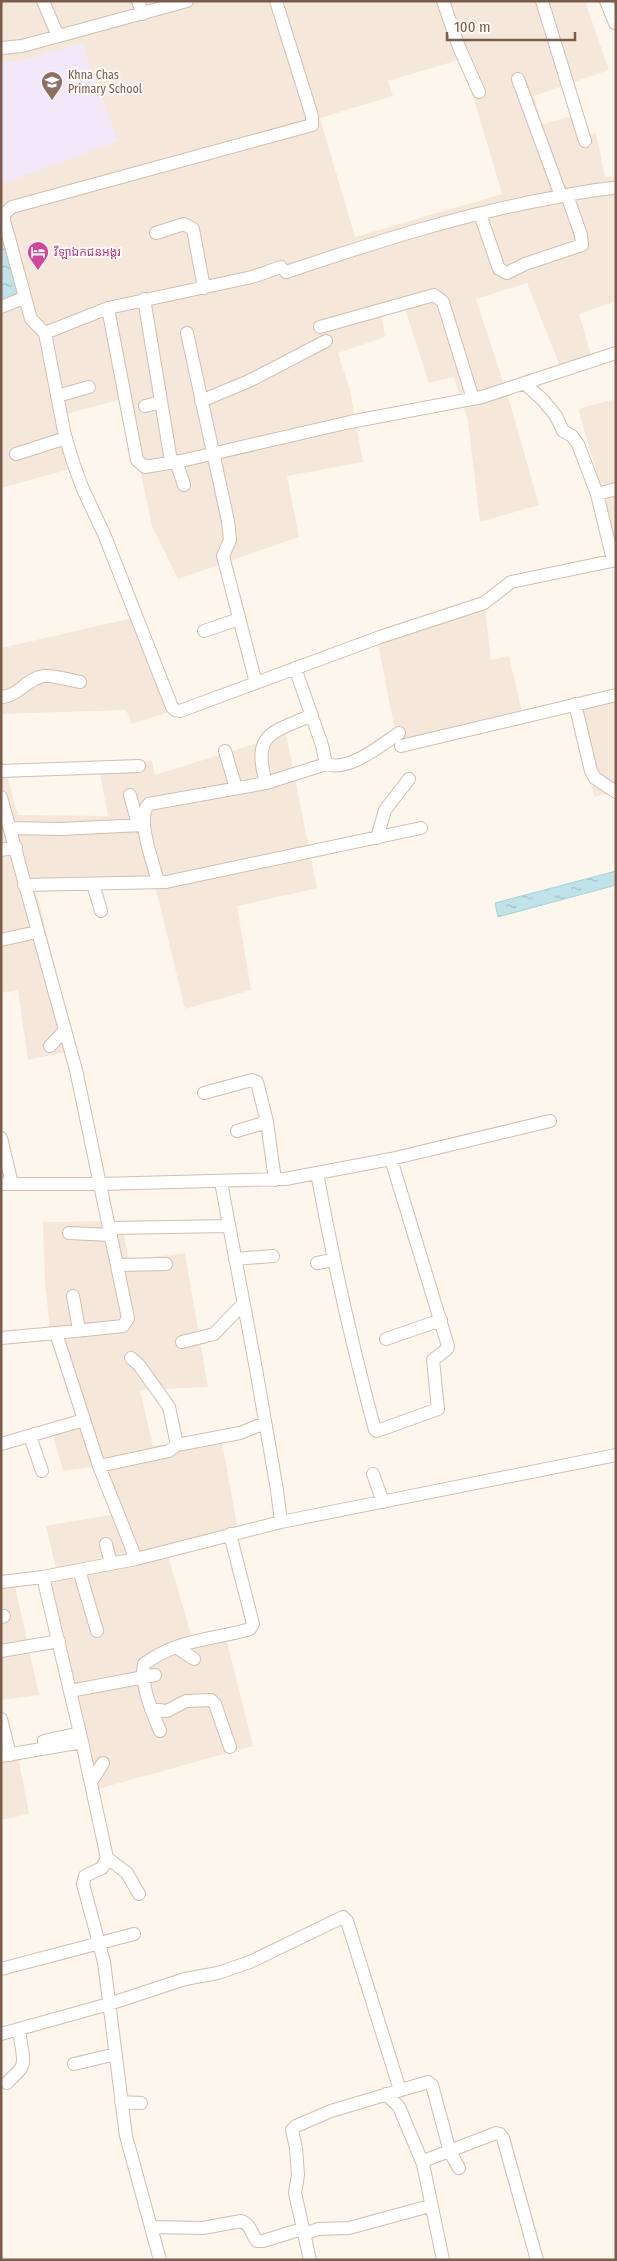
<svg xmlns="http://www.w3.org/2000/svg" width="617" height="2261" font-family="'Fira Sans Condensed','Noto Sans Khmer',sans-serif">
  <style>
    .residential { fill: #f5e8da; fill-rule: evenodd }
    .education { fill: #f3e8fa }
    .water { fill: url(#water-ripples); stroke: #a5d3da }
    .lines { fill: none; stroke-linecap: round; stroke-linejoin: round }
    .minor-casing { stroke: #d1beb0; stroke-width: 14 }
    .minor { stroke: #fff; stroke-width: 12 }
    .labels { text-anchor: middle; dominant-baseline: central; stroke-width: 4; stroke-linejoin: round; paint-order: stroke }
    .education-label { font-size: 12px; fill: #785e54; stroke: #fffaf3; text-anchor: start }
    .hotel-label { font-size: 12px; fill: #b23c85; stroke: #fffaf3; text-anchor: start }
  </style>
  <defs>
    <pattern id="water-ripples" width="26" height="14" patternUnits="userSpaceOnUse" patternTransform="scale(1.25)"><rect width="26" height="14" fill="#bfe3e8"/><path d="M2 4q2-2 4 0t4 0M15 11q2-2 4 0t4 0" fill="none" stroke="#a0bbbe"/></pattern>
  </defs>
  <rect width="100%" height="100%" fill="#fdf6ec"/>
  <!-- residential -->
  <path class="residential" d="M1,1H585L609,70L534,96L542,124L581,114L585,136L596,133L605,177H616V301L579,314L594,365L563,374L527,283L476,299L509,400L539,505L480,522L468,421L454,377L429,383L404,306L381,312L385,337L338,353L350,390L363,462L287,476L299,537L178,579L152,526L125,398L67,414L74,468L1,488ZM462,59L502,194L355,237L320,118L393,96L388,81Z
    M616,399V563L601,487L578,409Z
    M484,599L491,660L509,656L525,724L399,751L376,634Z
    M137,617L172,711L132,724L126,710L1,714V648Z
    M616,693V791L594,797L574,702Z
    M286,734L317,888L237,906L251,990L185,1009L156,889H36L75,1050L28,1060L18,990L1,993V755L18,815L108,816L98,764L152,761L155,775Z
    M121,1221L129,1260L185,1253L208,1387L140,1390L153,1446L221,1436L239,1537L168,1556L194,1645L226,1638L253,1746L94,1790L41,1574L56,1569L46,1526L116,1514L101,1466L63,1471L52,1431L83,1424L51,1338L45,1283L43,1222Z
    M13,1577L39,1695L1,1700V1578Z
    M18,1756L29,1814L1,1820V1759Z"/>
  <!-- education -->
  <path class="education" d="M82,43L118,141L1,184V62L20,61Z"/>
  <!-- water -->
  <path class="water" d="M1,236L22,297L1,305Z
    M616,871V885L498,917L495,903Z"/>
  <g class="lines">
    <!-- minor casing -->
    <g class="minor-casing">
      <path id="minor" d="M43,1L58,36
        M138,1L143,14
        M276,1L312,116V125L12,207L5,213L4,220L31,319L45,333L65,436L73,462L82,487L104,534L172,707L175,710L180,711L380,637L484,603L511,582L616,560
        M443,1L459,47L479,92
        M542,1L585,141
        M606,1L615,23
        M1,48L22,46L187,1
        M518,79L561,196
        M480,214L499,269L507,273L525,264L582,245L581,235L567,195
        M156,233L184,224L193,229L204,288
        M286,272C373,243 462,214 552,198C573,194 594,189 616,188
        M144,299L171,461
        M1,307L24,298
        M108,308L137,460L145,467L181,461L350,422L482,397L616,353
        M320,327L434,295L443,302L473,399
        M45,333L108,308L252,277L281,267
        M187,333L228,521L230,540L223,556L256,683
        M524,383L543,400L556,416L563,431L572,436L578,444L597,494L613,560
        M57,396L89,387
        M201,401L249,381L326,341
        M145,406L161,402
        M16,454L66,438
        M176,461L184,485
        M597,494L616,489
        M204,631L239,619
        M1,697C20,696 26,678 44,676C55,675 69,680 80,682
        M575,704L591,771L595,778L616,792
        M401,746L616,695
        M225,751L236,788
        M326,764C349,772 381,745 399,733
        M1,771L139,766
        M266,783C252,733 271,733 312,715
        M130,795L138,824
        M1,797L76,1070L128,1318L123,1326L56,1333L99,1466L136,1559L43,1577L82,1742L107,1858L102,1868L85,1876L83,1884L104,1962L126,2136L160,2260
        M11,828L60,829L143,825
        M377,838L385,810L409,779
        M1,850L16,847
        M158,882C154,864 135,818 149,804L266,783L326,764L322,745L295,668
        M93,884L101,911
        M24,885L166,882L421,828
        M1,940L37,932
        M50,1046L65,1030
        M204,1093L252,1080L257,1082L267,1122L275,1180
        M237,1131L267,1122
        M1,1138L12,1184
        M317,1173C333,1260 352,1345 375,1430L377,1431L438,1409L433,1360L447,1349L448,1346L391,1159
        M221,1182L256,1369L277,1490L281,1522
        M1,1184H101L285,1179L391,1159L550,1121
        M110,1228L228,1226
        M69,1233L111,1235
        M235,1259L273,1256
        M317,1263L333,1260
        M117,1265L166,1264
        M73,1296L79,1330
        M1,1338L56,1333
        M386,1339L441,1320
        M182,1342L214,1334L243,1304
        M131,1358L139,1365L169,1407L177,1445
        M30,1436L42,1471
        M1,1444L84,1420
        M99,1466L169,1451L177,1445L240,1433L265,1423
        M373,1474L383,1502
        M106,1544L111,1564
        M136,1559L281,1522L616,1455
        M79,1570L97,1631
        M1,1582L43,1577
        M1,1617L4,1616
        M176,1647L194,1659
        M1,1651L59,1641
        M70,1691L155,1675
        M151,1709L167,1711L186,1701L211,1700L215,1704L230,1747
        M1,1719L10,1755
        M160,1731C152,1711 140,1685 144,1664C178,1639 212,1640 250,1629L253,1624L230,1534
        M44,1741L80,1733
        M1,1756L82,1742
        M91,1782L103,1763
        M107,1858L127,1873L139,1894
        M1,1969L134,1934
        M1,2034L109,2004L185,1979L218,1973L250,1962L343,1917L347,1921L400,2090
        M74,2064L116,2054
        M7,2083C11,2078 17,2074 21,2068C27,2059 18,2040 20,2029
        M386,2094L399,2107L423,2164
        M121,2102L141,2103
        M151,2227L203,2228L241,2221C251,2224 251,2234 257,2241H263L302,2229
        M305,2234L318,2229L349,2228L430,2206
        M310,2260L295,2193L298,2175L296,2148L292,2130L296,2126L331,2111L428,2082L432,2085L450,2152L459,2168
        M443,2260L423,2164L426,2160L496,2133L500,2134L503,2138L537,2260"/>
    </g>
    <!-- minor -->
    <use href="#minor" class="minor"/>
  </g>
  <!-- icons -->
  <defs>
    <g id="school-pin" transform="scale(1.125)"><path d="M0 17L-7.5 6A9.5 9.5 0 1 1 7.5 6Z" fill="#8d6e63" stroke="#fffaf3"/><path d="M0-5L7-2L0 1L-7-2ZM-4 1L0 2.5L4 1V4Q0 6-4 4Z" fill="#fff"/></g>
    <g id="hotel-pin" transform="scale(1.125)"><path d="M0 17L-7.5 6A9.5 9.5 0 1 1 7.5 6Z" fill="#d1479c" stroke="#fffaf3"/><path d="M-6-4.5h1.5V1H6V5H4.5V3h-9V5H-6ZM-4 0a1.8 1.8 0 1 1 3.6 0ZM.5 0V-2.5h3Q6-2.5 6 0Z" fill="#fff"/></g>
  </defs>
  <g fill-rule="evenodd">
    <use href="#school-pin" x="52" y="82"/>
    <use href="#hotel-pin" x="38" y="252"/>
  </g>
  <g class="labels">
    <!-- education labels -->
    <g class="education-label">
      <text x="68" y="75">Khna Chas<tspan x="68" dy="14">Primary School</tspan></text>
    </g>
    <!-- hotel labels -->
    <g class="hotel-label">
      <text x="54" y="252">វីឡាឯកជនអង្គរ</text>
    </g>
  </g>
  <!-- border -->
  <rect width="617" height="2261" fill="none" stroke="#7a5c4d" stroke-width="5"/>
  <!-- scale -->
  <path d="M447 32v8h128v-8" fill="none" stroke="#7a5c4d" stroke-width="2.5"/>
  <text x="454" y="32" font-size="15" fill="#7a5c4d" stroke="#fffaf3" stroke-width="4" paint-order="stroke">100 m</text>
</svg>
